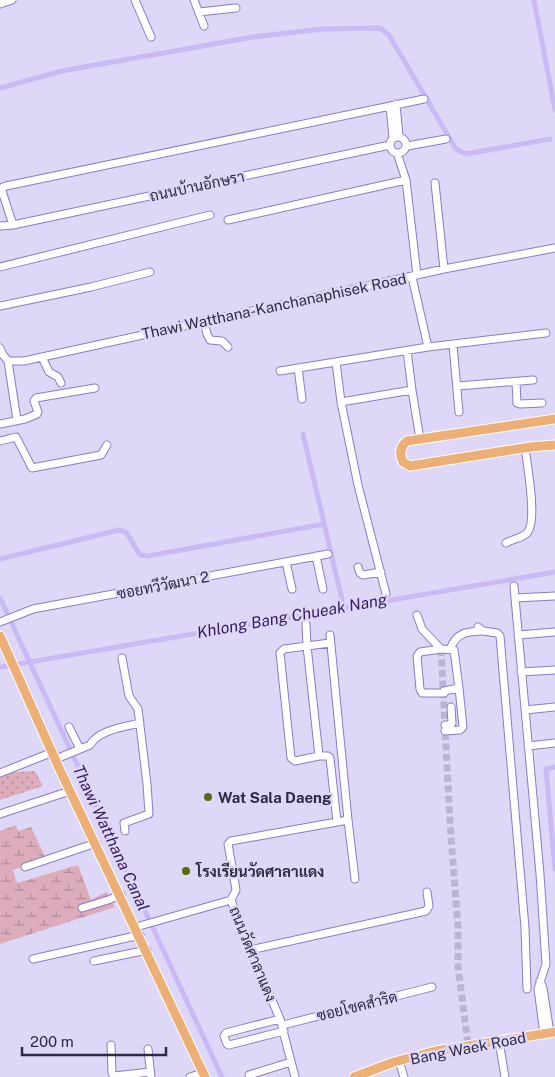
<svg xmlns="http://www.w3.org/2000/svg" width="555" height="1077" font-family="'Public Sans',Sarabun,sans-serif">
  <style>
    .grass { fill: url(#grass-dots) }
    .wetland { fill: url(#wetland-marsh) }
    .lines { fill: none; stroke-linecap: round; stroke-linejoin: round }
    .canal { stroke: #c9b9f4; stroke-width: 5 }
    .minor-tunnel { stroke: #bcb4d4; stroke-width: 7; stroke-dasharray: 7 3.5; stroke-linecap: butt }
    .minor-casing { stroke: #8f7ac2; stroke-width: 9 }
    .major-casing { stroke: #fff; stroke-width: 11 }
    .minor { stroke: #fff; stroke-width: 7 }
    .major { stroke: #ecb077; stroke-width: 9 }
    .poi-dot { fill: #5d680e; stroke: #dfd7f7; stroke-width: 2 }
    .labels { text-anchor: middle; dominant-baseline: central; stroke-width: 5; stroke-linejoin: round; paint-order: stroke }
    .street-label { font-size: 15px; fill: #312846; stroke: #dfd7f7 }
    .poi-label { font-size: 15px; font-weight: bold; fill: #312846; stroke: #dfd7f7; text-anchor: start }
    .water-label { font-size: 16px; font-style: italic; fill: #351b5e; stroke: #dfd7f7 }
  </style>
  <defs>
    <pattern id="grass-dots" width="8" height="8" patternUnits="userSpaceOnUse" patternTransform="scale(1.25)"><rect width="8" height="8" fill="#dcacbb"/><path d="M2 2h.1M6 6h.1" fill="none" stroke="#b38c9a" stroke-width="1.8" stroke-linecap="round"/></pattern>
    <pattern id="wetland-marsh" width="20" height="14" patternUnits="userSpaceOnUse" patternTransform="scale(1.25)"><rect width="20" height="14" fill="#dcacbb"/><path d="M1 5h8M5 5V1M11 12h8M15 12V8" fill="none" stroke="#b38c9a"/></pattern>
  </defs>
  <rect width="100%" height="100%" fill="#dfd7f7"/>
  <!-- grass -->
  <path class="grass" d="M35,771L43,786L0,800V776L16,772Z"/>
  <!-- wetland -->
  <path class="wetland" d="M16,825L18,831L31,827L45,857L13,870L17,883L78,865L91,900L106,892L115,907L0,944V831Z"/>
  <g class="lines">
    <!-- canal -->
    <path class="canal" d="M534,0L555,110
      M0,88L62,71L253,37L323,29L380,28L389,35L456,149L466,154L550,139
      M303,434L344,608
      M0,559L119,530L126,532L140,555L148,556L324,524
      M0,598L222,1077
      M0,667L555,572
      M555,767L546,769L555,869"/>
    <!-- minor-tunnel -->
    <path class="minor-tunnel" d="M441,649L450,823L458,927V966L468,1045"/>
    <!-- minor casing -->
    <g class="minor-casing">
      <path id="minor" d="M135,0L151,37
        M194,0L204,26
        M0,4L12,0
        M199,12L236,8
        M396,104L399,136
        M390,106L393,138
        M390 145a8 8 0 1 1 16 0a8 8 0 1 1-16 0Z
        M407,146L446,139
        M397,153L406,180L417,275
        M435,183L444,269
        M228,220L406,180
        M13,225L2,191L3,187L6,186L424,99
        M0,226L13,225L390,145
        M0,267L210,215
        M412,277L428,347
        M0,306L91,287L150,272
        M204,321L207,334L210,340L222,341L228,347
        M453,345L459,412
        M0,348L3,355L8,361H24L444,269L555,248
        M407,351L412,390L420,439
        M42,357L49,372L58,377L61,383
        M8,361L17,420
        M336,362L341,402L358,485L386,594
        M298,368L302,399
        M280,371L428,347L546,333
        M516,382L517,403L520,404L542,403
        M458,386L533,380
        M341,402L412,390
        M0,424L25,419L37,414L38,412L34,401L36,398L95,388
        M0,441L16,437L32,468L101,455L107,445
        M506,543C512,539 523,538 527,533C538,522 527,464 525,448
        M316,556L323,589
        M286,562L292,589
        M358,567L360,573L363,575L381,572
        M514,586L515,598
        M417,615L422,629L441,649
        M0,622L33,609L328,554
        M478,627L483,631L497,633L500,636L525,928L527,989
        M330,635L348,820L337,822
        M518,635L555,632
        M450,649C457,632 466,632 483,631
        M122,658L129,696L138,709L147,784L149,814L124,823L125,831
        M521,672L555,670
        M444,691L459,688L454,650L441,649L420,652L417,656L420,689L422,693H444
        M525,710L555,707
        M445,725H451L452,723L451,707
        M69,727L80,749
        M445,731L460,730L463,727L459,688
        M528,746L555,743
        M319,756L307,646L330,643
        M56,759L90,745C98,730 125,727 140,723
        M0,773L53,752
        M0,814L70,791
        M348,820L355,879
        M25,867L96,843
        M82,908L108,900L121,895
        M136,927L231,900
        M250,950L426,911L429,906L427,892
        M33,959L140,935
        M94,961L147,950
        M540,981L543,988L550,1033
        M280,1019L226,1033L224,1036L227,1044L229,1045L284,1031
        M283,1025L432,987
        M544,1034L538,989L546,964L540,874L515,598L555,596
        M499,1041L505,1077
        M111,1045L112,1073L114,1076L150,1072
        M148,1049L151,1077
        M399,1061L404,1077
        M249,1075L291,1062
        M190,1077L203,1073
        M295,1077L280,1019L242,931L231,900L236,890L228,844L231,841L337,822L330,758L328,756H319L295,761L291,758L280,653L284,649L307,646L306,624"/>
    </g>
    <!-- major casing -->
    <g class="major-casing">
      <path id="major" d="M555,419L407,441C400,447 399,454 403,462L410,466L530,447L555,445
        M0,636L59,768L205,1077
        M354,1077L394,1062L436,1051L555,1032"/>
    </g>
    <!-- minor -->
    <use href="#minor" class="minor"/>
    <!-- major -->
    <use href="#major" class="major"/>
  </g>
  <!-- markers -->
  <g class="poi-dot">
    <circle cx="208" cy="797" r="5"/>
    <circle cx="186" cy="871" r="5"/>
  </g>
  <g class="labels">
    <!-- street labels -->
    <g class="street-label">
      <text transform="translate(197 186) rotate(-12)">ถนนบ้านอักษรา</text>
      <text transform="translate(274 306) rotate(-12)">Thawi Watthana-Kanchanaphisek Road</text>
      <text transform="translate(163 585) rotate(-11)">ซอยทวีวัฒนา 2</text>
      <text transform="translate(253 954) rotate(68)">ถนนวัดศาลาแดง</text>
      <text transform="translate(357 1006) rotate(-14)">ซอยโชคสำริด</text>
      <text transform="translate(468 1048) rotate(-11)">Bang Waek Road</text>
    </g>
    <!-- poi labels -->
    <g class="poi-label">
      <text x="218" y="797">Wat Sala Daeng</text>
      <text x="196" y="871">โรงเรียนวัดศาลาแดง</text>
    </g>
    <!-- water labels -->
    <g class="water-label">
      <text transform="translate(292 616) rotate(-10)">Khlong Bang Chueak Nang</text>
      <text transform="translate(111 838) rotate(65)">Thawi Watthana Canal</text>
    </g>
  </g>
  <!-- scale -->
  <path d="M22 1047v8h144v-8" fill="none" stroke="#312846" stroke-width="2.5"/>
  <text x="30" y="1047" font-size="15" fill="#312846" stroke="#dfd7f7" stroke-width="4" paint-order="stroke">200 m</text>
</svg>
